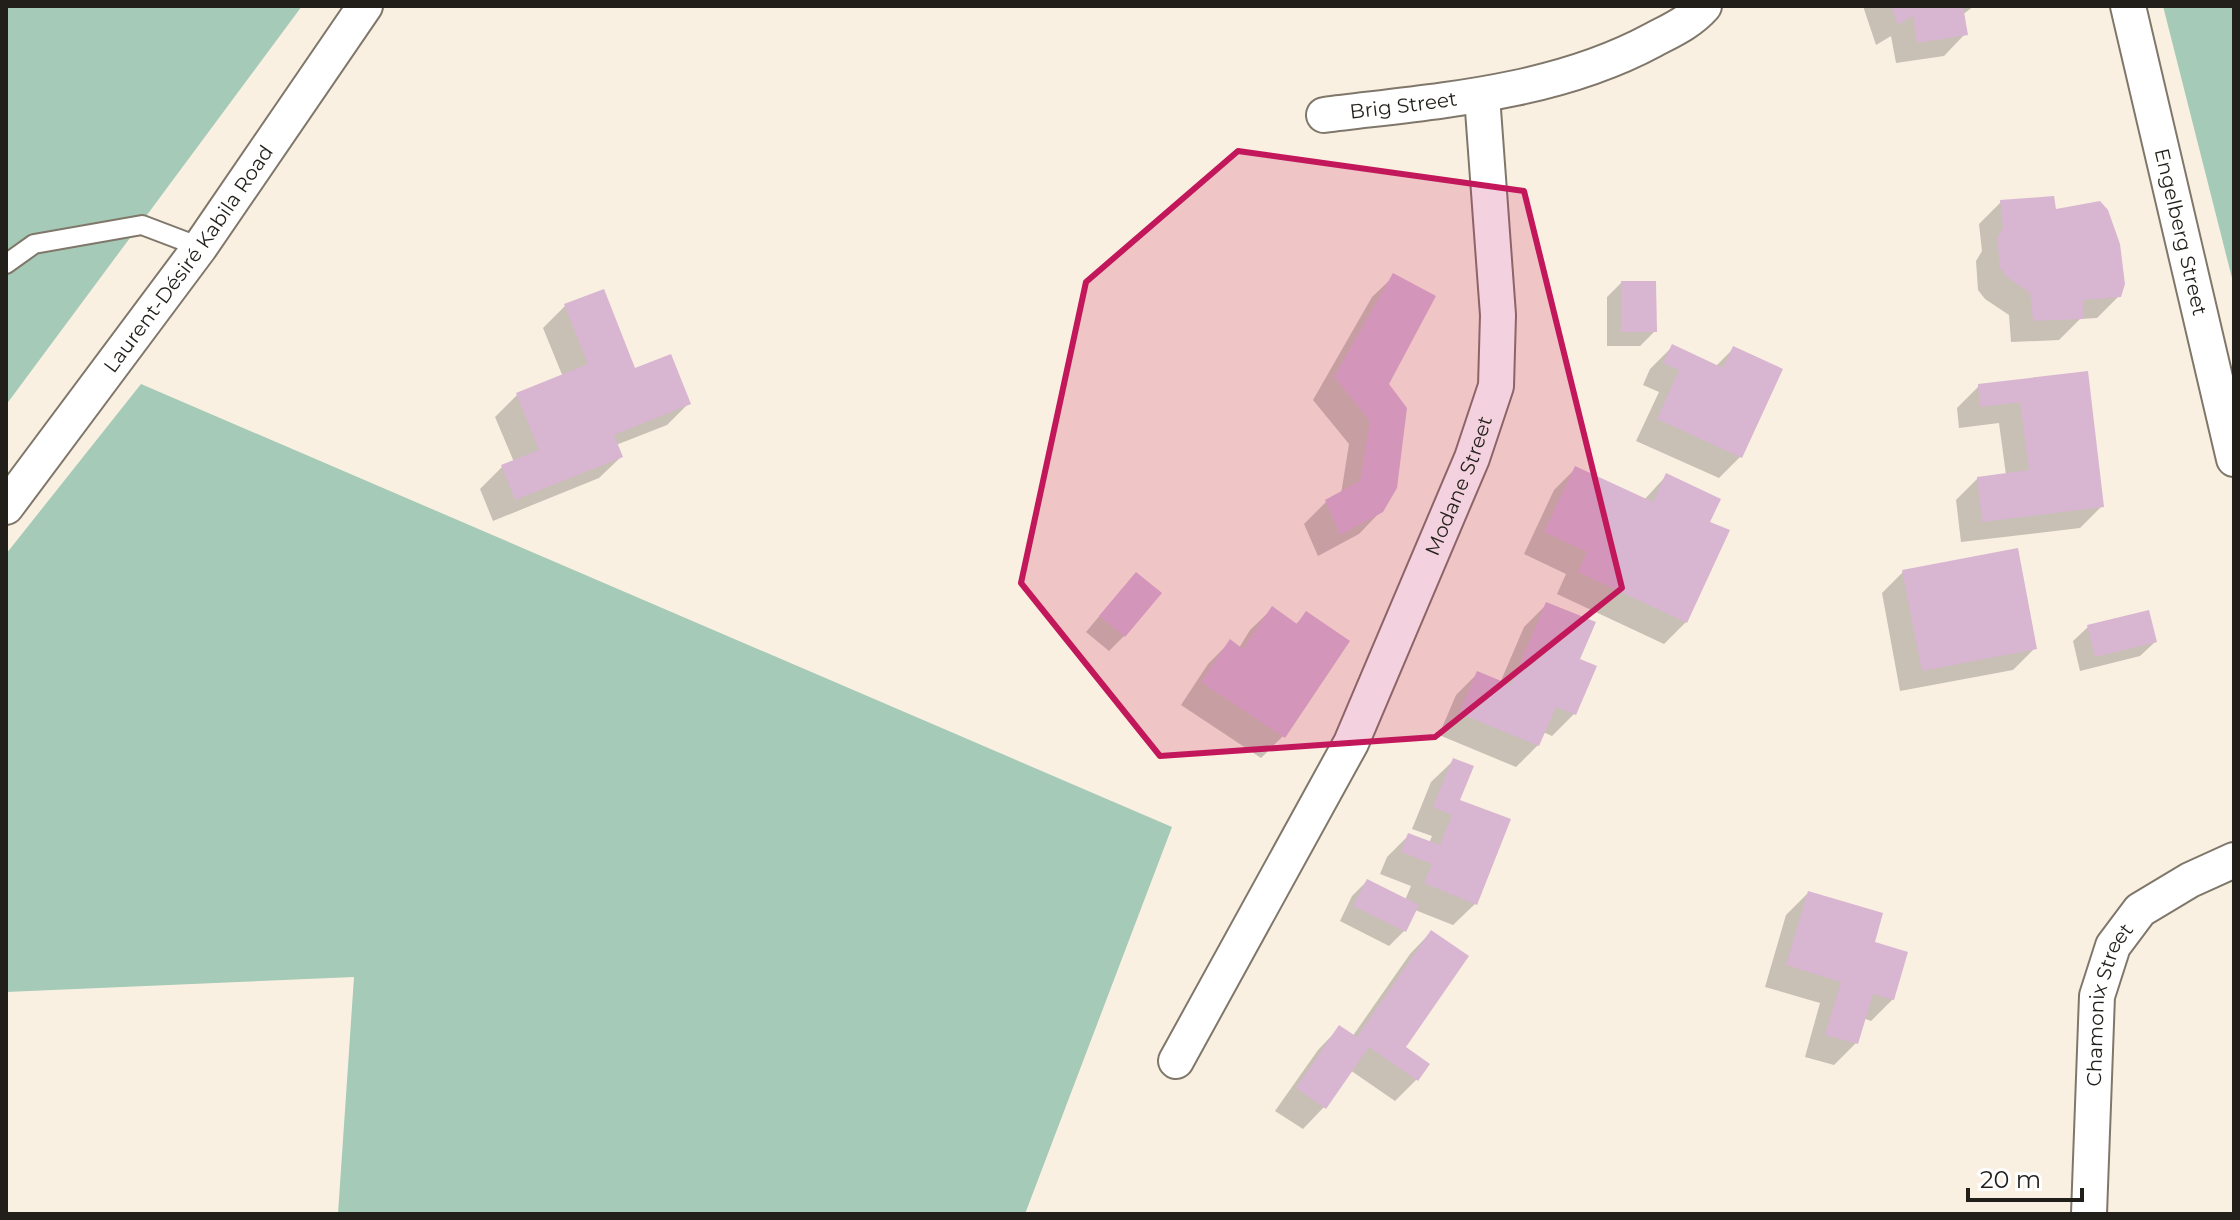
<svg xmlns="http://www.w3.org/2000/svg" width="2240" height="1220" font-family="Montserrat,sans-serif">
  <style>
    .green { fill: #a5cab7 }
    .shadow { fill: #0003 }
    .building { fill: #d8b5d1 }
    .lines { fill: none; stroke-linecap: round; stroke-linejoin: round }
    .service-casing { stroke: #80776b; stroke-width: 22 }
    .minor-casing { stroke: #80776b; stroke-width: 38 }
    .service { stroke: #fff; stroke-width: 18 }
    .minor { stroke: #fff; stroke-width: 34 }
    .marked { fill: #c2185b; fill-opacity: 0.2; stroke: #c2185b; stroke-width: 6; stroke-linejoin: round }
    .labels { text-anchor: middle; dominant-baseline: central; stroke-width: 6; stroke-linejoin: round; paint-order: stroke }
    .street-label { font-size: 20px; fill: #221f1a; stroke: #fff }
  </style>
  <rect width="100%" height="100%" fill="#faf0e2"/>
  <!-- green -->
  <path class="green" d="M6,6H302L6,405Z
    M2163,6H2234V286Z
    M141,384L1172,827L1025,1214H338L354,977L6,992V554Z"/>
  <!-- shadow -->
  <path class="shadow" d="M1863,6H1974L1962,15L1965,34L1944,56L1896,63L1891,36L1876,45Z
    M2001,202L2054,211L2119,296L2097,318L2080,319L2059,340L2011,342L2009,315L1985,299L1978,290L1976,261L1982,251L1979,224Z
    M1394,276L1381,511L1359,534L1318,556L1304,524L1326,502L1341,494L1349,444L1313,400L1372,297Z
    M1621,283L1655,331L1640,346H1607V297Z
    M565,306L634,370L689,403L667,425L616,445L621,457L599,478L493,521L480,489L502,467L514,462L495,417L517,395L563,377L543,328Z
    M1672,347L1715,367L1734,348L1740,457L1719,478L1636,441L1659,392L1643,385L1650,369Z
    M2086,374L2102,506L2080,528L1961,542L1956,500L1978,478L2006,475L1999,423L1959,428L1957,408L1979,386Z
    M1576,468L1644,500L1666,476L1707,523L1686,622L1664,644L1557,594L1566,574L1524,554L1554,490Z
    M1903,572L2035,648L2013,670L1900,691L1882,593Z
    M1122,589L1124,636L1109,651L1086,632Z
    M1546,605L1578,660L1574,714L1552,736L1543,732L1538,745L1516,767L1439,735L1456,695L1477,674L1500,683L1524,627Z
    M1272,609L1295,625L1306,614L1283,736L1261,758L1181,705L1208,664L1230,642L1239,648L1250,630Z
    M2088,627L2155,642L2140,656L2080,671L2073,641Z
    M1453,761L1475,904L1453,925L1415,910L1404,931L1389,946L1340,921L1352,896L1367,881L1405,900L1411,886L1380,874L1387,857L1409,835L1429,843L1432,836L1412,829L1431,782Z
    M1808,893L1872,944L1893,999L1871,1021L1863,1018L1856,1043L1834,1065L1805,1057L1820,1003L1765,987L1786,915Z
    M1431,932L1403,1048L1417,1079L1395,1101L1350,1070L1324,1107L1303,1129L1275,1111L1318,1050L1339,1028L1352,1037L1410,954Z"/>
  <!-- building -->
  <path class="building" d="M1891,6H1963L1968,35L1917,43L1913,16L1898,25Z
    M2054,196L2056,209L2100,201L2108,210L2120,244L2125,284L2121,297L2083,300V319L2033,321L2030,293L2007,277L2000,268L1997,238L2003,228L2000,200Z
    M1393,273L1436,296L1389,384L1407,408L1397,488L1383,512L1340,535L1325,500L1360,481L1370,421L1334,377Z
    M1621,281H1656L1657,332H1621Z
    M604,289L635,368L671,354L691,404L614,435L623,457L515,500L501,465L539,450L516,393L588,364L564,304Z
    M1672,344L1723,368L1733,346L1783,369L1742,458L1657,419L1679,370L1663,363Z
    M2088,371L2104,507L1982,522L1977,477L2029,470L2020,402L1980,407L1978,384Z
    M1575,466L1653,502L1666,473L1721,499L1710,522L1730,530L1687,623L1578,572L1587,552L1544,532Z
    M2018,548L2037,649L1922,671L1902,570Z
    M1136,572L1162,593L1125,637L1099,616Z
    M1546,602L1596,622L1580,659L1597,666L1576,715L1556,707L1539,746L1459,713L1477,671L1511,685Z
    M1272,606L1297,624L1306,611L1350,641L1285,738L1201,682L1230,639L1243,649Z
    M2149,610L2157,642L2095,657L2087,625Z
    M1453,758L1474,766L1460,800L1511,819L1477,905L1424,883L1432,864L1401,852L1408,833L1440,845L1452,815L1433,807Z
    M1367,879L1419,905L1406,932L1353,906Z
    M1808,891L1883,913L1875,942L1908,952L1894,1000L1873,994L1858,1044L1825,1035L1841,982L1786,965Z
    M1431,930L1469,956L1406,1047L1430,1064L1418,1081L1369,1047L1326,1109L1296,1088L1339,1025L1357,1037Z"/>
  <g class="lines">
    <!-- service casing -->
    <g class="service-casing">
      <path id="service" d="M6,264L34,244L142,225L200,247"/>
    </g>
    <!-- minor casing -->
    <g class="minor-casing">
      <g id="minor">
        <path id="s1" d="M2128,6L2234,459"/>
        <path id="s2" d="M1324,115C1435,101 1553,94 1653,40C1672,30 1690,22 1704,6"/>
        <path id="s3" d="M6,507L200,247L365,6"/>
        <path id="s4" d="M1176,1061L1351,743L1472,458L1496,386L1498,315L1482,96"/>
        <path id="s5" d="M2089,1214L2097,996L2113,946L2140,910L2190,880L2234,860"/>
      </g>
    </g>
    <!-- service -->
    <use href="#service" class="service"/>
    <!-- minor -->
    <use href="#minor" class="minor"/>
  </g>
  <!-- marked area -->
  <path class="marked" d="M1238,151L1524,191L1622,588L1435,737L1160,756L1021,583L1086,282Z"/>
  <g class="labels">
    <!-- street labels -->
    <g class="street-label">
      <text stroke="none"><textPath href="#s2" startOffset="80">Brig Street</textPath></text>
      <text stroke="none"><textPath href="#s1" startOffset="232">Engelberg Street</textPath></text>
      <text stroke="none"><textPath href="#s3" startOffset="308">Laurent-Désiré Kabila Road</textPath></text>
      <text stroke="none"><textPath href="#s4" startOffset="642">Modane Street</textPath></text>
      <text stroke="none"><textPath href="#s5" startOffset="212">Chamonix Street</textPath></text>
    </g>
  </g>
  <!-- border -->
  <rect width="2240" height="1220" fill="none" stroke="#221f1a" stroke-width="16"/>
  <!-- scale -->
  <path d="M1968 1188v12h114v-12" fill="none" stroke="#221f1a" stroke-width="4"/>
  <text x="1980" y="1188" font-size="24" fill="#221f1a" stroke="#ffffff" stroke-width="6" paint-order="stroke">20 m</text>
</svg>
